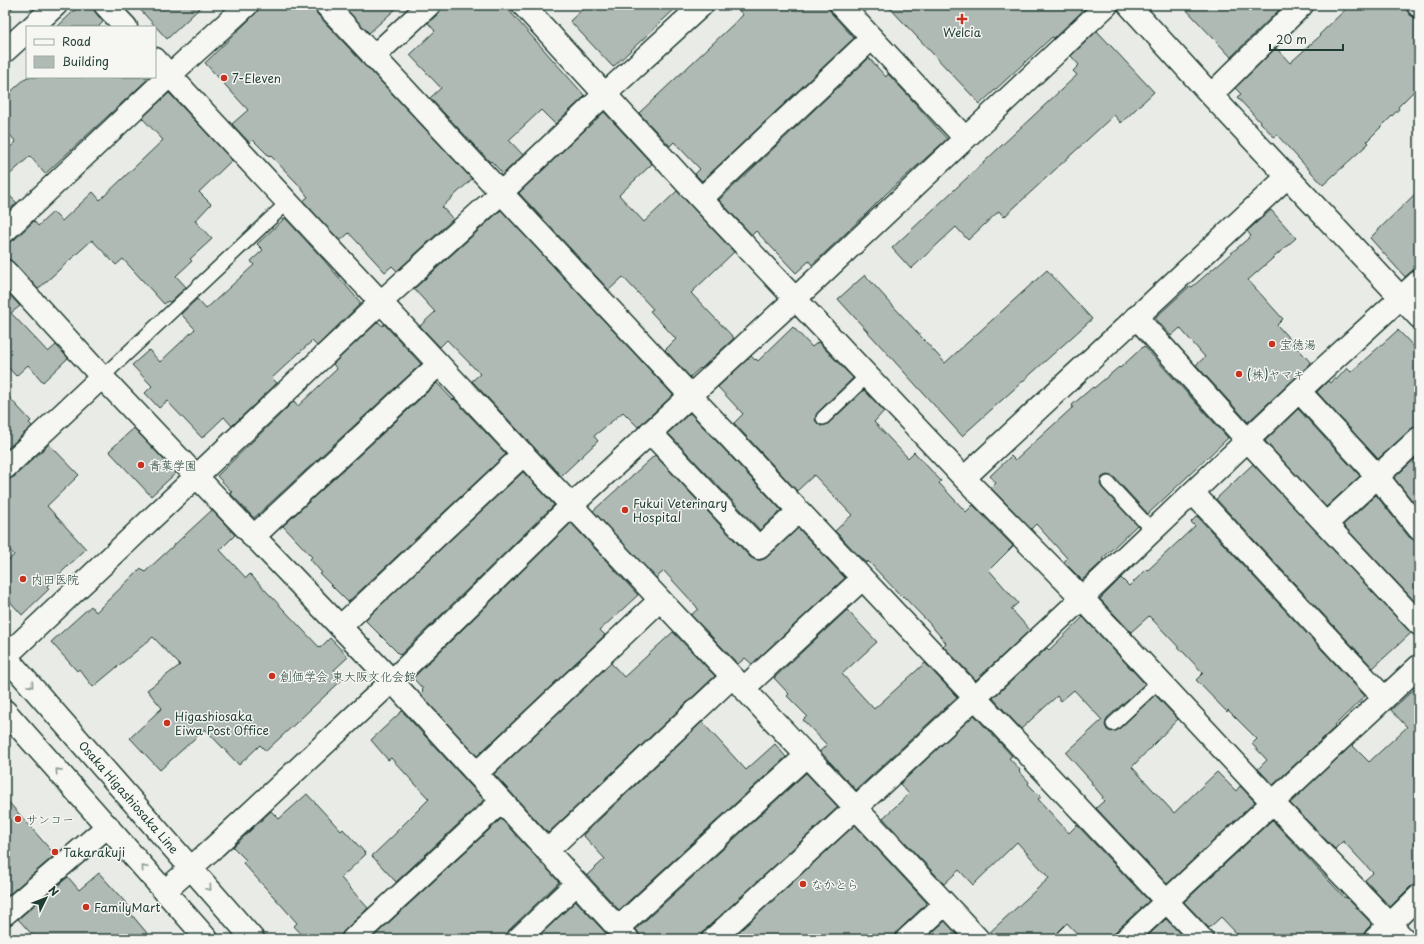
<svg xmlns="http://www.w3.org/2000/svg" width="1424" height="944" font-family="'Playpen Sans','Klee One',sans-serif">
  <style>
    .green { fill: #c7cec9; stroke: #73867e }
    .building { fill: #b0bab5; stroke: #1f3d34 }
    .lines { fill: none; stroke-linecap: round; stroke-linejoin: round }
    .lane-casing { stroke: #1f3d34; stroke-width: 16 }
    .street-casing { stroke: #1f3d34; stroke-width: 25 }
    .primary-casing { stroke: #1f3d34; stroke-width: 25 }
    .lane { stroke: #f6f6f2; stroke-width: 13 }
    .street { stroke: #f6f6f2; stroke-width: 22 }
    .primary { stroke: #f6f6f2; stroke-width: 22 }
    .rail { stroke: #1f3d34; stroke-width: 3 }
    .oneway { stroke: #8a9a93 }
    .poi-dot { fill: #c8321e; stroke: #f6f6f2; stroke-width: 1.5 }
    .labels { text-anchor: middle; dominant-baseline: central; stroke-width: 3; stroke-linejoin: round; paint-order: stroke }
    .poi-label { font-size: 12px; fill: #1f3d34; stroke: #f6f6f2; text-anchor: start }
    .street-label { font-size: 12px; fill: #1f3d34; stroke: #f6f6f2 }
  </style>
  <rect width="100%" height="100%" fill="#e9ebe7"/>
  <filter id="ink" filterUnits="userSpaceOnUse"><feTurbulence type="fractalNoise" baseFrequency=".025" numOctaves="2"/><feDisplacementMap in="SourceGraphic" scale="8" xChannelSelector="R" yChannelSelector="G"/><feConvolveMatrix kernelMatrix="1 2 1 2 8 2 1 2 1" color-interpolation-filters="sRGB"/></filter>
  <g filter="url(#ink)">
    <!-- green -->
    <path class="green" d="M856,5H873L864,14Z"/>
    <!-- building -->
    <path class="building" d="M80,5H93L96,13L103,22L98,27H57Z
      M136,5H203L167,39Z
      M262,5H314L317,14L362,62L364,65L368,68L472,179L442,207L453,219L397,271L392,266L385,272L349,233L340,241L303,201L308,197L297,183L270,155L269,156L253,140L250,143L232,124L248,110L205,63L255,14Z
      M352,5H400L369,33L347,10Z
      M441,5H504L585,96L555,124L541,110L509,140L523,155L503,174L491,161L490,162L430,98L441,88L410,55L435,31L428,23L438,14L441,9Z
      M587,5H679L613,67L570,21Z
      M734,5H829L832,14L854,38L702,181L695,174L700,169L674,142L670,146L639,113L743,15Z
      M887,5H1089L1054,38L1052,37L980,104Z
      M1182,5H1284L1231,57Z
      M1350,5H1406V9L1410,15L1415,18H1419V86L1398,107L1399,109L1367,141L1369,143L1323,185L1277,135L1274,137L1237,97L1241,94L1235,88L1276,48L1290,63L1320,36L1319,35Z
      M1097,31L1154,92L1121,123L1114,115L1004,217L999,211L968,240L956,227L911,269L892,248L1077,75L1073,71L1079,65L1071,56Z
      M869,58L886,77L888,74L904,91L947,139L887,193L866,214L812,265L809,261L796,273L756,231L752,235L719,200Z
      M27,77H150L45,174L30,156L5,179V152L16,142L5,129V97Z
      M169,93L232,160L199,192L211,204L195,221L212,239L190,259L192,261L176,276L186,287L170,302L168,301L164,304L123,259L116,265L92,240L38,289L14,263L9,259H5V243L14,240L34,221L38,226L53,212L62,221L93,192L100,200L163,140L142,118Z
      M604,112L652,164L619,195L644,222L677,191L734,252L691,293L734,338L701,369L700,368L690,377L665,350L676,339L650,311L653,309L623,277L609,290L519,193Z
      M1419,190V265L1405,277L1370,238Z
      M5,191L17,203L5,214Z
      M501,210L673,395L638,427L623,412L594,436L598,441L561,476L472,381L480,374L447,340L440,347L420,326L435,312L414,289Z
      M1271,210L1296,238L1248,280L1283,319L1277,325L1311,363L1248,422L1196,365L1205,357L1180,328L1171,336L1155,318L1190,286L1192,287L1251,236L1247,231Z
      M285,218L322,258L361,303L317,346L312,341L272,378L277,383L232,426L224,417L202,438L167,401L159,408L145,393L152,386L132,365L149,350L160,362L195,329L181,314L197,299L206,309L254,265L251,261L263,250L257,244Z
      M1047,270L1092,319L962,436L838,299L865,275L945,363Z
      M5,290L20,306L11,313L48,352L56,345L68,358L43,382L28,365L16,376L5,364Z
      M378,322L383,326L384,324L421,364L254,518L230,493L232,492L217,476L294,401L298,406L337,369L333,364Z
      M793,327L812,347L818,342L853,378L817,413L815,420L818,424L821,426L828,424L864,390L884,411L874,422L908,458L914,452L941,481L939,483L966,512L973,505L1013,546L989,570L1018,603L1011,609L1030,630L976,680L943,646L946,643L929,623L903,596L902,597L868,561L866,563L835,531L852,515L814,475L797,491L734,423L743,414L718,387L751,356L755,360L756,359L758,361Z
      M1398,330L1419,352V426L1411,429L1378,459L1317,392L1328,381L1330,383L1335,377L1337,379L1347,368L1351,372Z
      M1144,346L1228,438L1148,514L1114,477L1107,475L1102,477L1100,484L1102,488L1137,525L1102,559L1104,560L1082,580L1064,562L1067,558L1036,524L1031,529L991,488L996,483L990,476L1011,456L1015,460L1073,407L1072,405L1093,387L1094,388L1119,367L1120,368Z
      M437,383L453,400L454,399L506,454L348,602L320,574L322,573L310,559L312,557L283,526Z
      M5,393L31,421L29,423L32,426L5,451Z
      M1298,409L1360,476L1326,507L1265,441Z
      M690,413L781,510L760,530L668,433Z
      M134,428L176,473L151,496L109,451Z
      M49,444L79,475L47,506L86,549L47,586L49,589L22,615L5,596V564L14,555L5,545V480L14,477Z
      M655,455L750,557L755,560H761L767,557L798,528L845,578L752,664L745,658L738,664L691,615L698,609L696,606L664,571L656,578L593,511Z
      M1419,455V509L1394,478Z
      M1253,464L1411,633L1373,668L1216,499Z
      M523,472L554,505L400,655L365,620Z
      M1376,495L1409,537L1414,540L1419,541V606L1343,525Z
      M212,510L235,535L220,550L246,578L250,574L320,648L330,638L348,657L334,670L343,679L266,751L260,745L239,765L205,729L160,770L130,738L162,708L147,690L180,665L153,637L93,687L79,669L77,671L51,642L91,606L96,612L141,568L145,572Z
      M1197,516L1365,696L1334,726L1335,727L1273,785L1258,769L1267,760L1252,744L1257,739L1228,710L1227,712L1196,680L1203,673L1149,616L1131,632L1100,599L1121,578L1129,586L1147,569L1148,570L1195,526L1191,522Z
      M571,523L638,595L600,630L605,635L477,756L420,694L423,691L422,690L423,689L413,678Z
      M847,610L877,642L842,674L874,709L925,663L957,697L856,790L820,751L827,745L803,720L807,716L787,696L789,694L774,678Z
      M1083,617L1145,684L1107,718L1105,725L1107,730L1111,732L1118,730L1155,695L1178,719L1132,767L1143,779L1174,813L1217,772L1236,791L1240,786L1255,802L1167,884L1096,808L1104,801L1102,799L1103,797L1091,783L1092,782L1066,753L1102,720L1074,690L1061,701L1057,696L1021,729L993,698L1047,648L1049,650Z
      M673,632L715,676L548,833L494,774L611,663L624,677Z
      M1419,685V884H1416L1410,887L1390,907L1365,880L1373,873L1343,841L1335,849L1290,803L1352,745L1369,762L1407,727L1391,710Z
      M402,711L484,800L396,882L372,856L397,832H396L429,799L391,758L388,760L371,740Z
      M974,715L1012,756L1009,758L1020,770L1019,771L1029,782L1028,784L1041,797L1038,799L1069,833L1077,825L1149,901L1117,930L1114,935V939H1082L1067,923L1051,939H990L989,933L1049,878L1017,842L973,885L959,870L944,884L883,818L909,794L900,784Z
      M702,722L746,770L775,744L786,757L619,910L587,875L605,859L583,835Z
      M806,773L838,807L705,930L701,935V939H640V936L636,929Z
      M307,794L341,831L343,829L366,854L341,878L368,908L345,930L341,935V939H306L294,926L297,923L283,907L243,863L246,860L233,847L271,811L279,819Z
      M5,798L55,855L5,898Z
      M501,819L559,882L509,930L506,935V939H371Z
      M1272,820L1345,898L1346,897L1372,924L1366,930L1363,935V939H1242L1221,917L1209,928L1184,902Z
      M855,825L927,903L899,930L895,935V939H731Z
      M99,873L134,912L131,914L152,939H36L18,919L68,877L79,890Z
      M576,901L611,939H536Z
      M1166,919L1185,939H1144Z
      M945,921L961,939H925Z"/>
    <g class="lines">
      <!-- lane casing -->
      <g class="lane-casing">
        <path id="lane" d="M102,377L288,202
          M823,418L868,375
          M1108,483L1153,531
          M1113,724L1159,681"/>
      </g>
      <!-- street casing -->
      <g class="street-casing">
        <path id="street" d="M105,5L126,27
          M326,5L690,395L1202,939
          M523,5L701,199L964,478L1082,598L1273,803L1404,939
          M841,5L965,138
          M1129,5L1211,95L1419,317
          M1418,5L1419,6
          M32,27L56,5
          M5,51L27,31
          M373,57L429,5
          M155,59C427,355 705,645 978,939
          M1211,95L1302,5
          M701,199L872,38
          M5,231L170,75L247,5
          M5,271L102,377L197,477L392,681L628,939
          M1136,317L1248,441L1419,624
          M1299,391L1377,476L1419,529
          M650,432L759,548L799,511
          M5,468L102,377
          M964,478L1287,177
          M1193,493L1384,698
          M1326,524L1419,438
          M253,537L439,364
          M340,627L524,454
          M5,657L381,302L501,193L605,94L702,5
          M744,688L862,579
          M477,773L660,600
          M547,851L732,677
          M165,891L211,850L392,681L572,505L796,298L1107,5
          M5,914L108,826
          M618,928L807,755
          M353,939L502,801
          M518,939L577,883
          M713,939L975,698L1082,598L1299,391L1419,281
          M907,939L945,904
          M1126,939L1419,666
          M1375,939L1419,896"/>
      </g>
      <!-- primary casing -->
      <g class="primary-casing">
        <path id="primary" d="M5,656L253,939
          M5,711L207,939"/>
      </g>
      <!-- lane -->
      <use href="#lane" class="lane"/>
      <!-- street -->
      <use href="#street" class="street"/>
      <!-- primary -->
      <use href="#primary" class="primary"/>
      <!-- rail -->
      <path class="rail" d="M5,13L14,5"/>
    </g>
    <!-- one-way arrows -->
    <defs><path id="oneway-chevron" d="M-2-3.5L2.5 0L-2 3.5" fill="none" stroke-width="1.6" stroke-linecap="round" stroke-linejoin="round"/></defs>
    <g class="oneway">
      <use href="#oneway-chevron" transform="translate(31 685) rotate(49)"/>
      <use href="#oneway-chevron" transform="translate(58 771) rotate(-132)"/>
      <use href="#oneway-chevron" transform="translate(144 868) rotate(-131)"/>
      <use href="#oneway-chevron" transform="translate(209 888) rotate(49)"/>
    </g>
  </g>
  <!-- markers -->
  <g class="poi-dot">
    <path d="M960 13h4v4h4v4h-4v4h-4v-4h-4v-4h4z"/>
    <circle cx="224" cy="78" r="4"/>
    <circle cx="1272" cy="344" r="4"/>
    <circle cx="1239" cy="374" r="4"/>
    <circle cx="141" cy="465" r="4"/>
    <circle cx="625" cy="510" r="4"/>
    <circle cx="23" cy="579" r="4"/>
    <circle cx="272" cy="676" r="4"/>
    <circle cx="167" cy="723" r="4"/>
    <circle cx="18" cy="819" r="4"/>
    <circle cx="55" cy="852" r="4"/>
    <circle cx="803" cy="884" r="4"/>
    <circle cx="86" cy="907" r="4"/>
  </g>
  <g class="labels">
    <!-- poi labels -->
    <g class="poi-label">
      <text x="962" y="32" text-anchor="middle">Welcia</text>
      <text x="232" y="78">7-Eleven</text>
      <text x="1280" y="344">宝徳湯</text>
      <text x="1247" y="374">(株)ヤマキ</text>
      <text x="149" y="465">青葉学園</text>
      <text x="633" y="503">Fukui Veterinary<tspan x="633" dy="14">Hospital</tspan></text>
      <text x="31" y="579">内田医院</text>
      <text x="280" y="676">創価学会 東大阪文化会館</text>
      <text x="175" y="716">Higashiosaka<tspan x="175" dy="14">Eiwa Post Office</tspan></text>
      <text x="26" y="819">サンコー</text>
      <text x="63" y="852">Takarakuji</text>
      <text x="811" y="884">なかとら</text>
      <text x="94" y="907">FamilyMart</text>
    </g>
    <!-- street labels -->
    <g class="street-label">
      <text transform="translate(129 797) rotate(49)">Osaka Higashiosaka Line</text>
    </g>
  </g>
  <!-- margin -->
  <rect width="1424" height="944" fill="none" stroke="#f6f6f2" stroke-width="20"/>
  <rect x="10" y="10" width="1404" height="924" fill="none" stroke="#1f3d34" stroke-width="1.5" filter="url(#ink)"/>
  <!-- legend -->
  <rect x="26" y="26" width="130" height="52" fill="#f6f6f2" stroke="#a0aca6"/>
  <rect x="34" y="39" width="20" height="6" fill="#f6f6f2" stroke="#a0aca6"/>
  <text x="62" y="46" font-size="12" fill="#1f3d34">Road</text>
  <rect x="34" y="56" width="20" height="12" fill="#b0bab5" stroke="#a0aca6"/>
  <text x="62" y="66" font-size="12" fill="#1f3d34">Building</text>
  <!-- north arrow -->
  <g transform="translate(46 898) rotate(47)" stroke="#f6f6f2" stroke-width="3" paint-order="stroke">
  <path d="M0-3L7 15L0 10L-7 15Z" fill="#1f3d34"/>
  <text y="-6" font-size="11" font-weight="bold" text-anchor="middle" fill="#1f3d34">N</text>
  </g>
  <!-- scale -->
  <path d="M1270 44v6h73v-6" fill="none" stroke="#1f3d34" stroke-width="2"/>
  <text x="1276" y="44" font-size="12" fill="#1f3d34" stroke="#f6f6f2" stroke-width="3" paint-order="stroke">20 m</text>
</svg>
